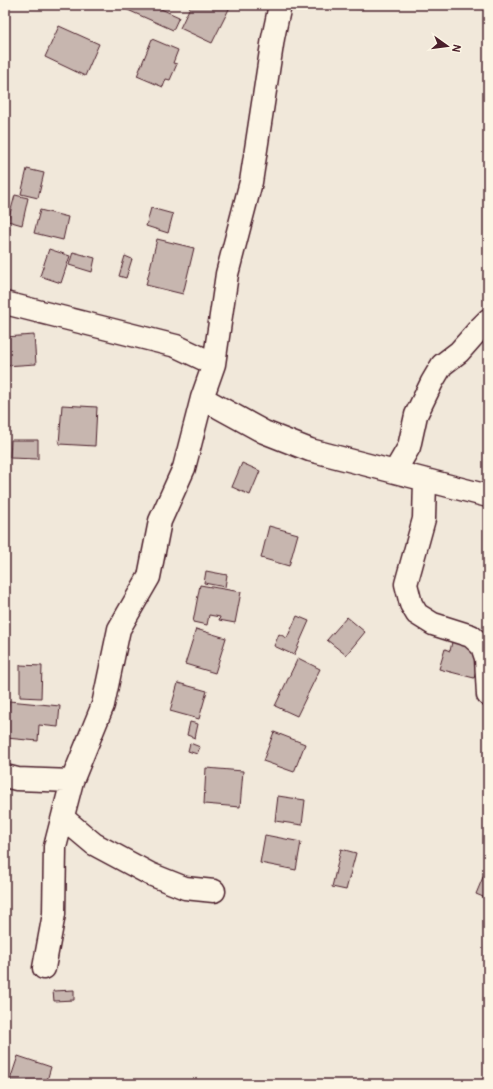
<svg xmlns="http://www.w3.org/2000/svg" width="493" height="1089" font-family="Pangolin,sans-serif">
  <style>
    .building { fill: #c7b6af; stroke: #4a1f2b }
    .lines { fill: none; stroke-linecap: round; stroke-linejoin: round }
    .minor-casing { stroke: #4a1f2b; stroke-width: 25 }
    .minor { stroke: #fcf5e5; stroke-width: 22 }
  </style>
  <rect width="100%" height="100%" fill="#f1e8da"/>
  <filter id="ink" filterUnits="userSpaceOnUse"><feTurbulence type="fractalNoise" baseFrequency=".025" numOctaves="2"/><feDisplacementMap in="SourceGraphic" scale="8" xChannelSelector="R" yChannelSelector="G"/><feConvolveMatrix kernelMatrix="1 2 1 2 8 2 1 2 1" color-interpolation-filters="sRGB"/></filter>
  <g filter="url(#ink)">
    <!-- building -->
    <path class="building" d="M122,5H152L179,17L173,30L121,7Z
      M191,5H226L230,7L212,43L180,28Z
      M344,5H363V9L344,8Z
      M59,26L99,44L85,76L45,57Z
      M152,39L178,50L173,63L177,64L170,80L166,79L163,87L137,76Z
      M27,169L44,173L38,198L21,194Z
      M15,195L28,198L22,225L8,221Z
      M151,208L173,214L168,233L146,226Z
      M40,210L68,217L63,240L34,233Z
      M5,227L10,228L5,248Z
      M157,239L194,248L183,294L146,285Z
      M49,249L70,256L61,283L40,276Z
      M73,252L95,258L92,272L69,265Z
      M125,256L132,259L126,278L119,276Z
      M34,335L36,364L5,366V337Z
      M62,405L97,407L95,446L59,444Z
      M11,440H38V459L10,458Z
      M242,463L260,471L250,495L232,487Z
      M269,526L298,534L289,566L261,558Z
      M206,571L227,575L225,587L204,583Z
      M200,585L241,592L235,623L219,620L220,617L209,615L207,625L193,622Z
      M297,616L309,621L294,655L274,646L279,634L287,638Z
      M347,617L365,632L346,655L327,640Z
      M196,629L226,638L215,673L185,664Z
      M452,642L478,649L480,658L474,678L439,669L445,649L450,651Z
      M298,658L320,669L297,716L275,706Z
      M20,665L42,666L41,698L20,697Z
      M178,683L207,691L199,719L170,711Z
      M9,701L60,706L58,727L39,725L38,741L6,738Z
      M190,722L198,724L195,738L187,735Z
      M274,732L305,744L294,772L263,761Z
      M190,743L200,747L197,754L188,751Z
      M206,768L243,771L240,807L204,804Z
      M278,796L305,800L302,825L275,821Z
      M265,835L301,842L296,870L260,863Z
      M341,849L356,853L346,890L332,887Z
      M488,865V899L476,894Z
      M74,990V1000L54,1001L53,991Z
      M18,1056L51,1067L46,1084L9,1083Z"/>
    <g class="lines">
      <!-- minor casing -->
      <g class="minor-casing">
        <path id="minor" d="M5,303L176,346L214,364
          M202,398L264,432L310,450L488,496
          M395,471L409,447L416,415L432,382L442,365L459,352L481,327L488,320
          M425,480L424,519L406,584L411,604L417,614L433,624L471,636L482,646L486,658L488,695
          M5,776L17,779L72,781
          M63,818L94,844L150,874L185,888L214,891
          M44,968L54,914L55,847L72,781L103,705L119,629L149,577L160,521L184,468L202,398L214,364L227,274L251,182L273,38L280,5"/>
      </g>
      <!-- minor -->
      <use href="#minor" class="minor"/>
    </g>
  </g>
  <!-- margin -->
  <rect width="493" height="1089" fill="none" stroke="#fcf5e5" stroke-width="20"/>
  <rect x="10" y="10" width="473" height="1069" fill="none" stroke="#4a1f2b" stroke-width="1.5" filter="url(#ink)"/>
  <!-- north arrow -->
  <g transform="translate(447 46) rotate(104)" stroke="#fcf5e5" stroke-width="3" paint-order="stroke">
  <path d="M0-3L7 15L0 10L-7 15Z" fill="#4a1f2b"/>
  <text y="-6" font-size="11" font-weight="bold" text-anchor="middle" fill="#4a1f2b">N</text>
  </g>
</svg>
